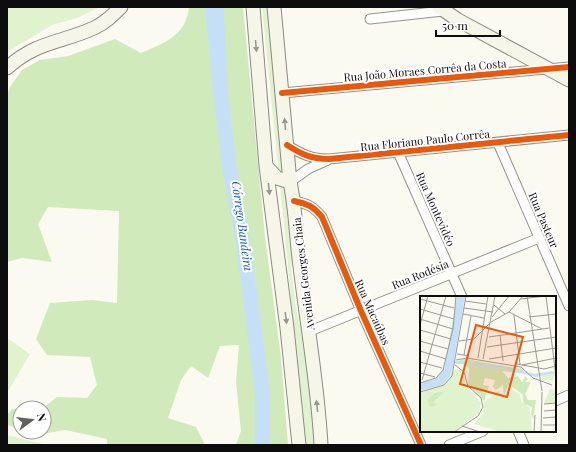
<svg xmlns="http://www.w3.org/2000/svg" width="576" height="452" font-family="'Playfair Display',serif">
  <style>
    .green { fill: #e1f2cf }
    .forest { fill: #d0eabc }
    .water { fill: #c5e0f6 }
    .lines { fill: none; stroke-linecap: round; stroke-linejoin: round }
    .street-casing { stroke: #94948f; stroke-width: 11 }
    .secondary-casing { stroke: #8b8a86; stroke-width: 15 }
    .street { stroke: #fefefd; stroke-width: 9 }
    .secondary { stroke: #f5f5e8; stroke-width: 13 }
    .cycleway-casing { stroke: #fff; stroke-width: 8 }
    .cycleway { stroke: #e8590c; stroke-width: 6 }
    .oneway { fill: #989890 }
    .labels { text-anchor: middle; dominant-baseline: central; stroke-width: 4; stroke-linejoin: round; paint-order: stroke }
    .street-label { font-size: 11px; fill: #0d0d0d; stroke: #fff }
    .water-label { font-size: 12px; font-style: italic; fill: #0f53a5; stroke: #fff }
    .inset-road { fill: none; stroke: #9c9b95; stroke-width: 1 }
    .view { fill: #e8590c; fill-opacity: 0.15; stroke: #e8590c; stroke-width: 2 }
    .inset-edge { fill: none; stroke: #0d0d0d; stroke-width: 2 }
  </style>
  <rect width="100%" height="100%" fill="#fbfaf0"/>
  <!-- green -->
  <path class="green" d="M7,7H100L77,18L52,25L7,52Z
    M262,7H270L285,188L293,249L291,268L296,308L304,341L315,445H306Z
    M7,338L30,354L7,393Z
    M7,435L47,445H7Z"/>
  <!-- forest -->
  <path class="forest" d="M189,7H243L265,237L281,357L288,445H236L241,431L236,382L239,345L220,346L208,378L191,366L181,380L168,418L196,427L205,445H107V439L65,430L31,436L22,432H44V408H43L57,397L87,398L97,385L90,357L47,355L36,339L50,303L92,300L117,303L119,211L48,207L38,224L52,262L22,258L7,262V95L10,87L22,70L40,60L68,56L115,39L141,53C164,43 186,36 189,7Z
    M12,409H20V431L7,424V415Z"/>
  <!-- water -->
  <path class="water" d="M205,7H223L224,15L228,93L237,171L249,234L270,393V445H255V394L235,237L223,174L213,93Z"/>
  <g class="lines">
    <!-- street casing -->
    <g class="street-casing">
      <path id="street" d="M370,19L443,11
        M282,93L569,67
        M498,143L569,306
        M287,145C301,154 311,159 329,159L569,135
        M398,152L462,297
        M290,182L308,169L328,160
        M294,201C308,204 313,206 322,217L361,311L421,445
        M310,331L539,238
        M555,401L569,395
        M518,431L524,445
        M449,445L483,431"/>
    </g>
    <!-- secondary casing -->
    <g class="secondary-casing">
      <path id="secondary" d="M253,7L266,166L287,328L299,445
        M274,7L290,182C296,210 296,238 300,266C307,326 318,385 321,445
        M439,7L458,20L569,80
        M7,68C37,41 61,43 94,28C105,23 113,15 121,7
        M266,166L277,178L290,182"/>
    </g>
    <!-- street -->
    <use href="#street" class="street"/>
    <!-- secondary -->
    <use href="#secondary" class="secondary"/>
    <!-- cycleway casing -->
    <g class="cycleway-casing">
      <path id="cycleway" d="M282,93L569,67
        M287,145C301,154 311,159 329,159L569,135
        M294,201C308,204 313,206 322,217L361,311L421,445"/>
    </g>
    <!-- cycleway -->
    <use href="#cycleway" class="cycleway"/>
  </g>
  <!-- one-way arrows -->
  <defs><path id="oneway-solid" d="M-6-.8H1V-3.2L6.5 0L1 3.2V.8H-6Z"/></defs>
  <g class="oneway">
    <use href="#oneway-solid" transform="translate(256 46) rotate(85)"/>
    <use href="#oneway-solid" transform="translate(285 124) rotate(-95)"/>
    <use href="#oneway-solid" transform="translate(269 189) rotate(84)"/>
    <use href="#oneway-solid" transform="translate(286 318) rotate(82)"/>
    <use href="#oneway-solid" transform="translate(317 406) rotate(-96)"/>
  </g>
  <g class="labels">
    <!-- street labels -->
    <g class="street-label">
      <text transform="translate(425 70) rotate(-5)">Rua João Moraes Corrêa da Costa</text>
      <text transform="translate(425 140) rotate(-6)">Rua Floriano Paulo Corrêa</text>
      <text transform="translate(436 209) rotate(66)">Rua Montevidéo</text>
      <text transform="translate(544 220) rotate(67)">Rua Pasteur</text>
      <text transform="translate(303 274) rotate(-97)">Avenida Georges Chaia</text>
      <text transform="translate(420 274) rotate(-22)">Rua Rodésia</text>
      <text transform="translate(373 312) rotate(66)">Rua Macaúbas</text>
    </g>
    <!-- water labels -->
    <g class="water-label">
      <text transform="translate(243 226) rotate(82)">Córrego Bandeira</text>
    </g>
  </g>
  <!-- overview -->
  <g transform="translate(420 296)">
    <rect width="136" height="136" fill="#fbfaf0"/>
    <path d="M36,73L43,76L47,90L61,107L59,117L33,136H0V98ZM135,77L133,85L121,83V80ZM90,91L100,99L101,105L110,112L112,136H81L54,128L63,118L64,106L78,95L84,101ZM130,93L136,94V107H124Z" fill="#e1f2cf"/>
    <path d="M45,63L102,73L107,78L82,75L88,82L98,80L102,86L105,80L108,83L105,86H111L105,98L108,104H116L113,124L111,118L112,111L104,108L102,98L91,90L88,89L84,100L83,89L76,94L73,91L75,84L65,82L63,89L69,90L64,105L48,88L49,72L43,68H36L37,65ZM25,95L13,106L18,109L10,111L7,104L15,97Z" fill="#d0eabc"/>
    <path d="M37,0H45L34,65L88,71L115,78L132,75L136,77L115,81L88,73L34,67L30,80L23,88L0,95V87L15,83L24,73Z" fill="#c5e0f6"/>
    <path class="inset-road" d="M107,0L122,95M0,3L34,12M101,3L126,0L136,81M45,5L66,8M74,9L85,18M44,12L73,16M0,13L34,23M89,16L122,33M43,18L64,22M94,19L100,68M72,21L89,0M109,21L136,18M0,23L33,33M0,29L8,0M0,34L31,43M80,39L83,65M69,41L129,32M0,45L28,53M39,45L54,43L71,26L89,16L103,0M67,51L136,41M0,55L26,63M37,58L49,60M44,59L51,20M58,62L68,0M63,63L75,0M69,63L136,52M36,64L47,62L101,71L113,82L132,89M0,66L22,72M97,68L124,73L136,70M102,69L136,62M0,77L15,81M2,84L26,0M0,87L16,82L23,74L33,33L36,0M0,96L24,89L32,80L46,0M124,108L136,107M124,115L136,114M123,122L136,121M123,129H136M42,130L60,136M34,136L58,120L63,111L61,102L48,90L44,76L35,69M114,136L115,119M121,136L122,96"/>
    <path class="view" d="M56,29L103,41L87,101L40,88Z"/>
    <rect width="136" height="136" class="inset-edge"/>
  </g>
  <!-- border -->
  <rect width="576" height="452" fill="none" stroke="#0d0d0d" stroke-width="16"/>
  <!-- north arrow -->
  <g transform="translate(32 420) rotate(75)"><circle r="19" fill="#ffffff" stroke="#9e9e9e"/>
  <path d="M0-3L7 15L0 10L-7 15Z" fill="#60605c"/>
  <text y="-6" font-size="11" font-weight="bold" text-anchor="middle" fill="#0d0d0d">N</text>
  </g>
  <!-- scale -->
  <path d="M436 30v6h64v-6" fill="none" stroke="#0d0d0d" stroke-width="2"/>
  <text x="442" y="30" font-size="12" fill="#0d0d0d" stroke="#ffffff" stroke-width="3" paint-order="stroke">50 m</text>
</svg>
